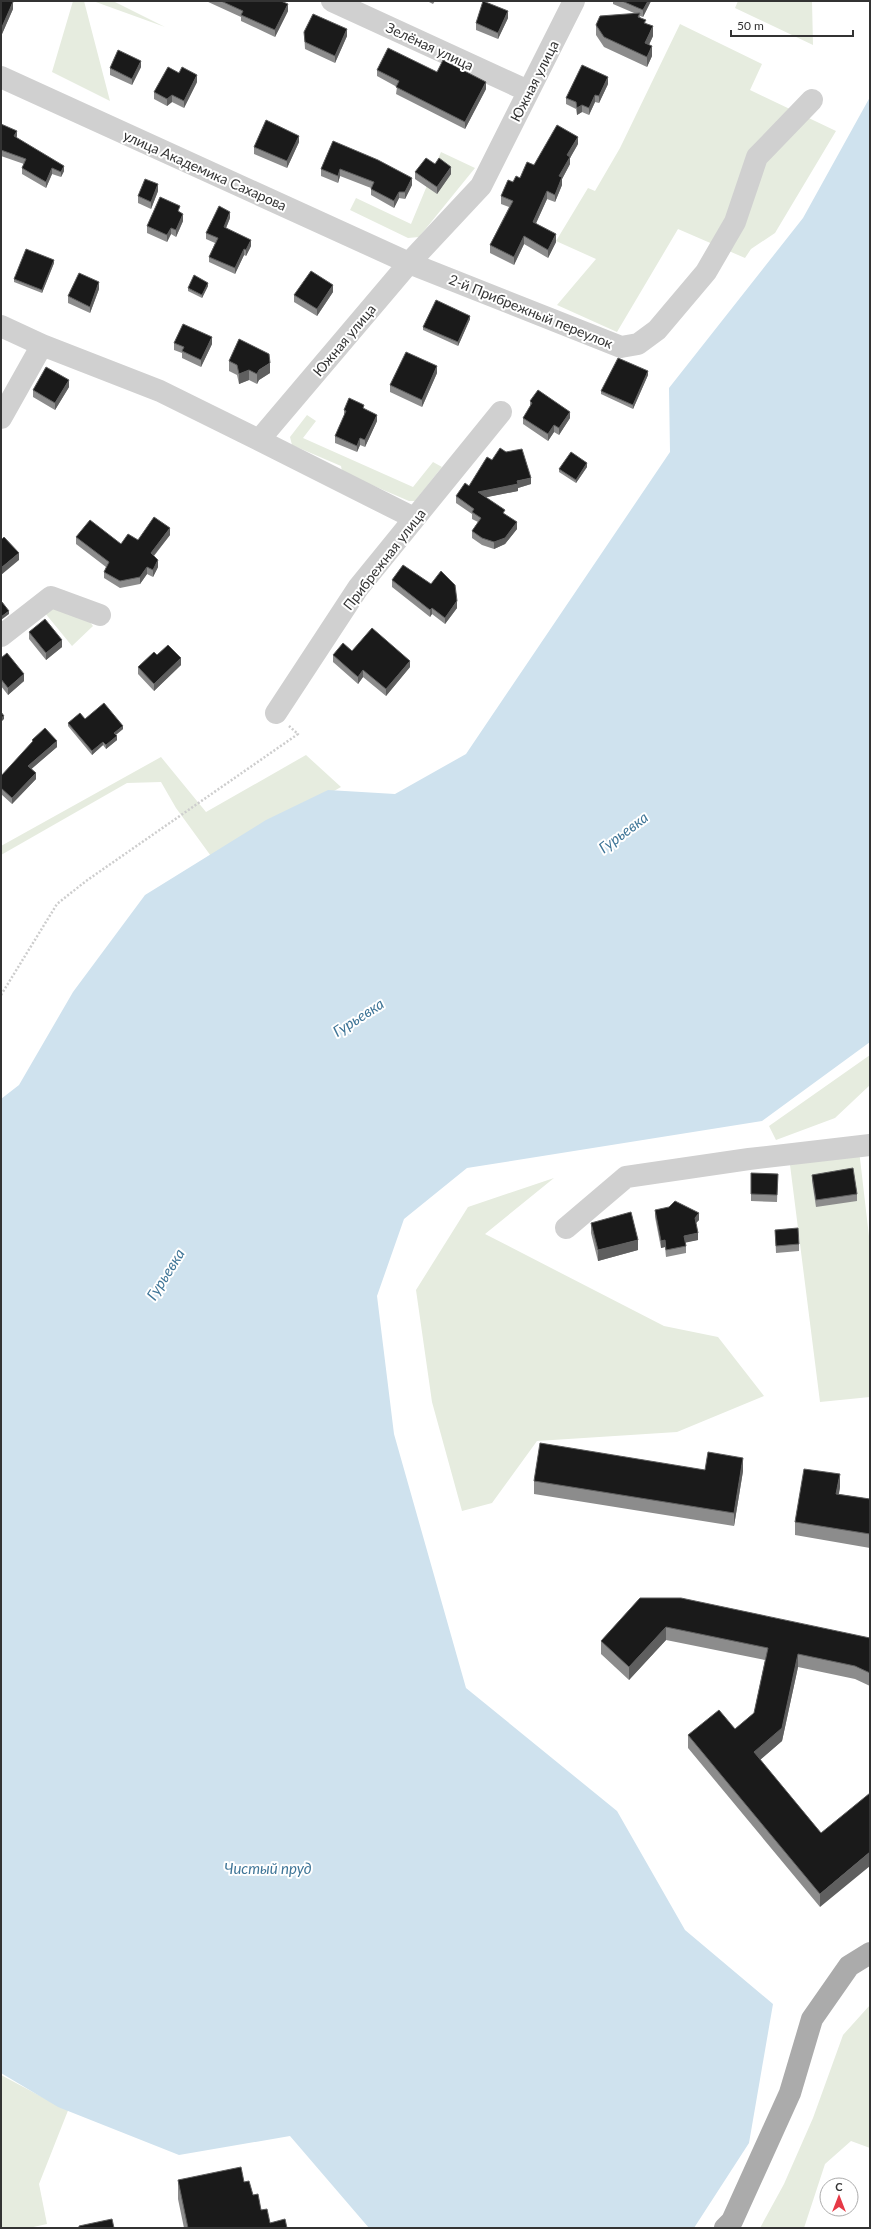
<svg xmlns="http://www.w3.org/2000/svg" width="871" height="2229" font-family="Lato,sans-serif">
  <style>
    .green { fill: #e6ecdf }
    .water { fill: #cfe2ee }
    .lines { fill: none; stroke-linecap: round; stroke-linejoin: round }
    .path { stroke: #cdcdcd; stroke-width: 2.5; stroke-dasharray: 2 2; stroke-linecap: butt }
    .minor { stroke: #d0d0d0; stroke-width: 22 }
    .major { stroke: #ababab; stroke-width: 22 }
    .wall { fill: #8c8c8c }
    .shaded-wall { fill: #5f5f5f }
    .building { fill: #1a1a1a; stroke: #5f5f5f }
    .labels { text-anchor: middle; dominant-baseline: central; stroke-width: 4; stroke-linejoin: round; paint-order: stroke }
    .street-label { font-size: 14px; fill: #333; stroke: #fff }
    .water-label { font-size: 15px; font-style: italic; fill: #3f7597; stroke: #fff }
  </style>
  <rect width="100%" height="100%" fill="#fff"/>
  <!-- green -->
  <path class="green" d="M73,1H84L110,101L52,72Z
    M93,1H113L165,27Z
    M738,1H812L813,45L735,8Z
    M680,24L762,64L750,90L836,131L775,233L751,249L745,258L678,229L617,332L557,305L596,259L556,241L588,188L595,191L620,148Z
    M441,152L475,168L419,237L408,238L350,210L356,198L411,224Z
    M307,415L316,421L303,438L413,487L433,462L442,467L415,501H409L346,474L342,471L341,466L292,445L290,437Z
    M64,590L93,626L72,646L40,607Z
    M306,755L341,787L267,829L216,863L176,808L161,782L127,783L1,855V846L161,757L206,812Z
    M870,1055V1085L835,1118L776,1140L769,1126Z
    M859,1150L870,1245V1397L820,1402L789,1157Z
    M554,1178L485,1234L664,1326L718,1337L764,1396L677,1432L537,1441L492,1503L462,1511L432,1402L416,1290L468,1207Z
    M870,2005V2148L851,2141L825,2164L804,2228H760L784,2184L813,2118L843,2035Z
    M1,2075L44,2098L69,2108L39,2184L47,2224L29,2228H1Z"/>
  <!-- water -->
  <path class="water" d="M870,97V1042L762,1121L467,1168L404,1219L377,1296L394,1434L466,1688L617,1811L685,1930L773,2004L749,2143L694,2228H369L290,2136L179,2155L58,2107L1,2073V1099L19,1085L73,992L145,895L266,820L328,790L395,794L466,754L670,452L669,388L803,218Z"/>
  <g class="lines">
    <!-- path -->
    <path class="path" d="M1,995L57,904L86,881L298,734L289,726"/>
    <!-- minor -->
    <path class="minor" d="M332,1L528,91
      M1,77L409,263L621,347L638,344L657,330L706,272L735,222L757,157L812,100
      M1,326L42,345L160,391L259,440L409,263L481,186L574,1
      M1,418L42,345
      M259,440L414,518
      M1,636L51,597L100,615
      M276,713L358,588L501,412
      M566,1228L626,1177L749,1159L870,1145"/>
    <!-- major -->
    <path class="major" d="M725,2228L732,2221L790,2093L812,2019L849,1966L870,1953"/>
  </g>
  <!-- wall -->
  <path class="wall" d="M1,1L13,9L2,34H1Z
    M206,1H281L288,11L275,37L241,21V17Z
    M427,1H435L433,4Z
    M613,1H651L643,17L640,16V17L646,23L653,36L649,45L652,56L647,67L604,47L596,35V25L634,13L613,4Z
    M508,18L498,39L476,30V23Z
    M304,32L347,36L335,63L305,49Z
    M141,67L132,85L110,75V68Z
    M377,70L437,72L486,89L465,129L396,94L397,87L377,76Z
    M197,82L184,108L172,102L167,106L154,99V92Z
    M608,84L599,103L595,102L589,115L582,112L577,115L576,109L566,104V98Z
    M1,124L17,136L16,138L64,171L61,177L52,174L46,188L22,174V168L24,164L1,156Z
    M333,141L412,185L405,199L399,198L394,208L371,195V188L340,176L338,183L321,176V169Z
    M299,142L287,168L254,154V147Z
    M578,144L570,158V164L562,179V185L555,202L547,199L536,223L556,242L548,258L524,244L514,265L490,253V245L509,207L501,204V196L513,182Z
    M435,164L451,174L437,194L415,179V172Z
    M158,191L151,209L138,203V196Z
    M180,212L183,221L176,237L171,234L167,242L147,233V226Z
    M230,218L226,228L251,246L246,256L244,255L235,274L209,262V257L215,243L206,239V233Z
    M54,263L42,293L14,282V279Z
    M208,286L202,298L188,291V288Z
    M99,289L90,313L68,303V296Z
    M333,292L317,316L294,302V295Z
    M470,319L458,346L423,330V327Z
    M174,343L212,344L201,367L182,358V353L174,350Z
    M229,361L270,373L259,380L257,384L249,380L239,384L237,375L229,371Z
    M437,373L422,407L390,392V385Z
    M648,375L633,409L601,394V391Z
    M69,387L55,410L33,397V390Z
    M530,401L570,418L559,435L554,432L548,441L523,424V418L530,407Z
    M364,409L377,421L365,447L360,445L357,452L335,443V436L344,417V410Z
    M587,467L576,483L559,472V469Z
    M531,484L518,488V491L486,497L505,515L517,529L505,544L494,549L482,545L472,538V531L478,522L472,519V514L456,503V496L469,486Z
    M170,535L154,556L158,567L153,577L147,574L140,584L120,588L104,578V572L106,567L76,544V537L121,544L138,540Z
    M392,580L457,608L445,624L432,614L430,617L392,587Z
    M29,632L62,647L46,660L29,639Z
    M352,651L410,667L386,696L363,677L358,684L333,662V655Z
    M157,655L181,665L154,691L138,674V667Z
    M1,658L24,681L8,695L1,686Z
    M85,719L123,729L116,735L117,740L106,749L103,745L92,755L68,726V723Z
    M32,740L57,747L31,769L36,779L12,804L1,794V776L32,743Z
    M751,1173L778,1174L777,1202L751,1201Z
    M812,1175L857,1194V1201L816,1207L812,1181Z
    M655,1210L699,1220L696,1223L698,1240L686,1242V1253L666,1257L665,1247L661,1248L655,1217Z
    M591,1223L638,1250L598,1261L591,1233Z
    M775,1230L799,1244V1251L776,1253Z
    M705,1470L743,1471L734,1526L534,1494V1481Z
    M840,1487L839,1494L870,1499V1548L795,1535V1522Z
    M640,1598L870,1638V1686L855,1679L798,1667L782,1741L760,1760L821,1833L820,1907L688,1748V1735L735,1729L754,1713L765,1660L666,1640L629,1680L601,1654V1641Z
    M178,2180L244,2182L270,2223L287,2228H184L178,2199Z"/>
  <!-- shaded-wall -->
  <path class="shaded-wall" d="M648,1H651L643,17V10Z
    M13,2V9L2,34V27Z
    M288,4V11L275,37V30Z
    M508,11V18L498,39V33Z
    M653,26V36L645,53V43Z
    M347,29V36L335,63V56Z
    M652,46V56L647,67V57Z
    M141,61V67L132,85V79Z
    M197,75V82L184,108V101Z
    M608,77V84L599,103V96Z
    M486,82V89L465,129V122Z
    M172,95V102L167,106V99Z
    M595,95V102L589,115V108Z
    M582,105V112L577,115V108Z
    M17,131V136L14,142V136Z
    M299,136V142L287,168V161Z
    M578,137V144L570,158V164L562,179V185L555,202V195L559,176L567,155Z
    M64,166V171L61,177V172Z
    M451,167V174L437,194V187Z
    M52,168V174L46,188V182Z
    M340,169V176L338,183V176Z
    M412,178V185L405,199V192Z
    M158,184V191L151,209V202Z
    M547,191V199L533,230V222Z
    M399,192V198L394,208V201Z
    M230,212V218L224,233V227Z
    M183,214V221L176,237V230Z
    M171,228V234L167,242V235Z
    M556,234V242L548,258V250Z
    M524,236V244L514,265V257Z
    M251,240V246L246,256V250Z
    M244,249V255L235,274V268Z
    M54,260V263L42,293V290Z
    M99,282V289L90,313V307Z
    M208,283V286L202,298V295Z
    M333,285V292L317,316V309Z
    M470,316V319L458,346V342Z
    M212,337V344L201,367V360Z
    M270,363V373L259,380L257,384V374L259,370Z
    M437,366V373L422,407V400Z
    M249,370V380L239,384V374Z
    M648,371V375L633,409V405Z
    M69,380V387L55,410V403Z
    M570,412V418L559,435V428Z
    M377,415V421L365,447V440Z
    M554,425V432L548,441V434Z
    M360,438V445L357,452V446Z
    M587,463V467L576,483V480Z
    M531,478V484L518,488V491L478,499V492L517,481Z
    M517,522V529L505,544L494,549V542Z
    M170,528V535L151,559V553Z
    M19,553V560L1,575V568Z
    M158,560V567L153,577V570Z
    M147,567V574L140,584V577Z
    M457,601V608L445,624V618Z
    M432,608V614L430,617V610Z
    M9,611V614L1,620V617Z
    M62,640V647L46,660V653Z
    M181,658V665L154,691V684Z
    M410,661V667L386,696V689Z
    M363,670V677L358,684V677Z
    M24,674V681L8,695V688Z
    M4,716V719L1,722V718Z
    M123,726V729L114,736V733Z
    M117,736V740L106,749V745Z
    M57,741V747L28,772V766Z
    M103,742V745L92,755V751Z
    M36,773V779L12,804V798Z
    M699,1213V1220L695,1224V1218Z
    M698,1233V1240L684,1243V1236Z
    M638,1240V1250L598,1261V1250Z
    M665,1240V1247L661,1248V1241Z
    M743,1458V1471L734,1526V1513Z
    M840,1474V1487L836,1507V1494Z
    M666,1627V1640L629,1680V1667Z
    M798,1654V1667L782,1741L754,1765V1752Z
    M870,1852V1866L820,1907V1894Z"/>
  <!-- building -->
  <path class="building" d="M1,1H10L13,2L2,27H1Z
    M221,1H281L288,4L275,30L241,15L243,11Z
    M483,1L508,11L498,33L476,23Z
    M622,1H648L643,10Z
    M640,13L638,17L646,20L644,23L653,26L645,43L652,46L647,57L604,37L596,25L600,16Z
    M313,14L347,29L335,56L305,42L304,32Z
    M388,48L437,72L443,60L486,82L465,122L396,87L399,81L377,70Z
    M118,50L141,61L132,79L110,68Z
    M582,65L608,77L599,96L595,95L589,108L582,105L577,108L576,102L566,98Z
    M168,67L179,73L182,67L197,75L184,101L172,95L167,99L154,92Z
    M266,120L299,136L287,161L254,147Z
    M1,124L17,131L14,136L64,166L61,172L52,168L46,182L22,168L26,159L1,150Z
    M557,125L578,137L567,155L570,157L559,176L562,177L555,195L547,191L533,222L556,234L548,250L524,236L514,257L490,245L513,201L501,196L508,180L513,182L516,176L520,178L527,162L534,165Z
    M333,141L378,160L412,178L405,192H399L394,201L371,189L374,182L340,169L338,176L321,169Z
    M426,158L435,164L439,158L451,167L437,187L415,172Z
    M145,179L158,184L151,202L138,196Z
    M160,197L180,206L178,211L183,214L176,230L171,228L167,235L147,226Z
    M219,206L230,212L224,227L251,240L246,250L244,249L235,268L209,257L218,238L206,233Z
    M26,249L54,260L42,290L14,279Z
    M311,271L333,285L317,309L294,295Z
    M79,273L99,282L90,307L68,296Z
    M194,275L208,283L202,295L188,288Z
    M436,300L470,316L458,342L423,327Z
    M183,324L212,337L201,360L182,351L184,347L174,343Z
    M239,339L269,354L270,363L259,370L257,374L249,370L239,374L237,365L229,361Z
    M406,352L437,366L422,400L390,385Z
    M618,358L648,371L633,405L601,391Z
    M46,367L69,380L55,403L33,390Z
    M538,390L570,412L559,428L554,425L548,434L523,418L532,403L530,401Z
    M349,398L364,405L363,408L377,415L365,440L360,438L357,446L335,436L346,411L344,410Z
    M500,448L506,452L522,449L531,478L517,481L518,484L478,492L505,510L503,513L517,522L505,538L494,542L482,538L472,531L481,518L472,512L474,509L456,496L465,483L469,486L487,457L492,460Z
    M571,452L587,463L576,480L559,469Z
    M154,517L170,528L151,553L158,560L153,570L147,567L140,577L120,581L104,572L109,562L76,537L90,520L121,544L128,534L138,540Z
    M4,537L19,553L1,568V540Z
    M403,565L431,584L441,571L455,585L457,601L445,618L432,608L430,610L392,580Z
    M1,602H2L9,611L1,617Z
    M45,619L62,640L46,653L29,632Z
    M372,628L410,661L386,689L363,670L358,677L333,655L343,643L352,651Z
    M168,645L181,658L154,684L138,667L154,652L157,655Z
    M7,653L24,674L8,688L1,679V658Z
    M104,703L123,726L114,733L117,736L106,745L103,742L92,751L68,723L80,713L85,719Z
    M1,712L4,716L1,718Z
    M45,728L57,741L28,766L36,773L12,798L1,788V776L33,741L32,740Z
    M853,1168L857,1194L816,1200L812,1175Z
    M751,1173L778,1174L777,1195L751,1194Z
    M675,1201L699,1213L695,1218L698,1233L684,1236L686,1246L666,1250L665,1240L661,1241L655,1210L669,1207Z
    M631,1212L638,1240L598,1250L591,1223Z
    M798,1228L799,1244L776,1246L775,1230Z
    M540,1443L705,1470L708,1452L743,1458L734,1513L534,1481Z
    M804,1469L840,1474L836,1494L870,1499V1534L795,1522Z
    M640,1598H681L870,1638V1673L855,1666L798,1654L782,1728L754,1752L821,1833L870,1793V1852L820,1894L688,1735L719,1710L735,1729L754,1713L768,1648L666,1627L629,1667L601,1641Z
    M241,2167L244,2182L249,2181L253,2195L258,2194L261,2210L267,2209L270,2223L285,2219L287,2228H188L178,2180Z
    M112,2219L114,2228H79V2226Z"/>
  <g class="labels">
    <!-- street labels -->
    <g class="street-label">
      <text transform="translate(430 46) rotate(25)">Зелёная улица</text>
      <text transform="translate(534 81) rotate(-63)">Южная улица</text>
      <text transform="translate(205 170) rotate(24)">улица Академика Сахарова</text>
      <text transform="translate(531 311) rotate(22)">2-й Прибрежный переулок</text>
      <text transform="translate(344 340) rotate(-50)">Южная улица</text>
      <text transform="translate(384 559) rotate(-52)">Прибрежная улица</text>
    </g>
    <!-- water labels -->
    <g class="water-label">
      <text transform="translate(623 832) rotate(-37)">Гурьевка</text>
      <text transform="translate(358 1017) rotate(-33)">Гурьевка</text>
      <text transform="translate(165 1274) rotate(-58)">Гурьевка</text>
      <text x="268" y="1868">Чистый пруд</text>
    </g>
  </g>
  <!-- border -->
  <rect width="871" height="2229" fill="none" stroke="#333333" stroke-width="4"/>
  <!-- north arrow -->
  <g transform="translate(839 2197)"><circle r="19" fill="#ffffff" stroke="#adadad"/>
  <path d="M0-3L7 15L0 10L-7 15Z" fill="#e63946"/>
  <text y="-6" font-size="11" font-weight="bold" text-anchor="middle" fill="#333333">С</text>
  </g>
  <!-- scale -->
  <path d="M731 30v6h122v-6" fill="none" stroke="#333333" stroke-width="2"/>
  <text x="737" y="30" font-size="12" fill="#333333" stroke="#ffffff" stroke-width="3" paint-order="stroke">50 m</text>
</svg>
